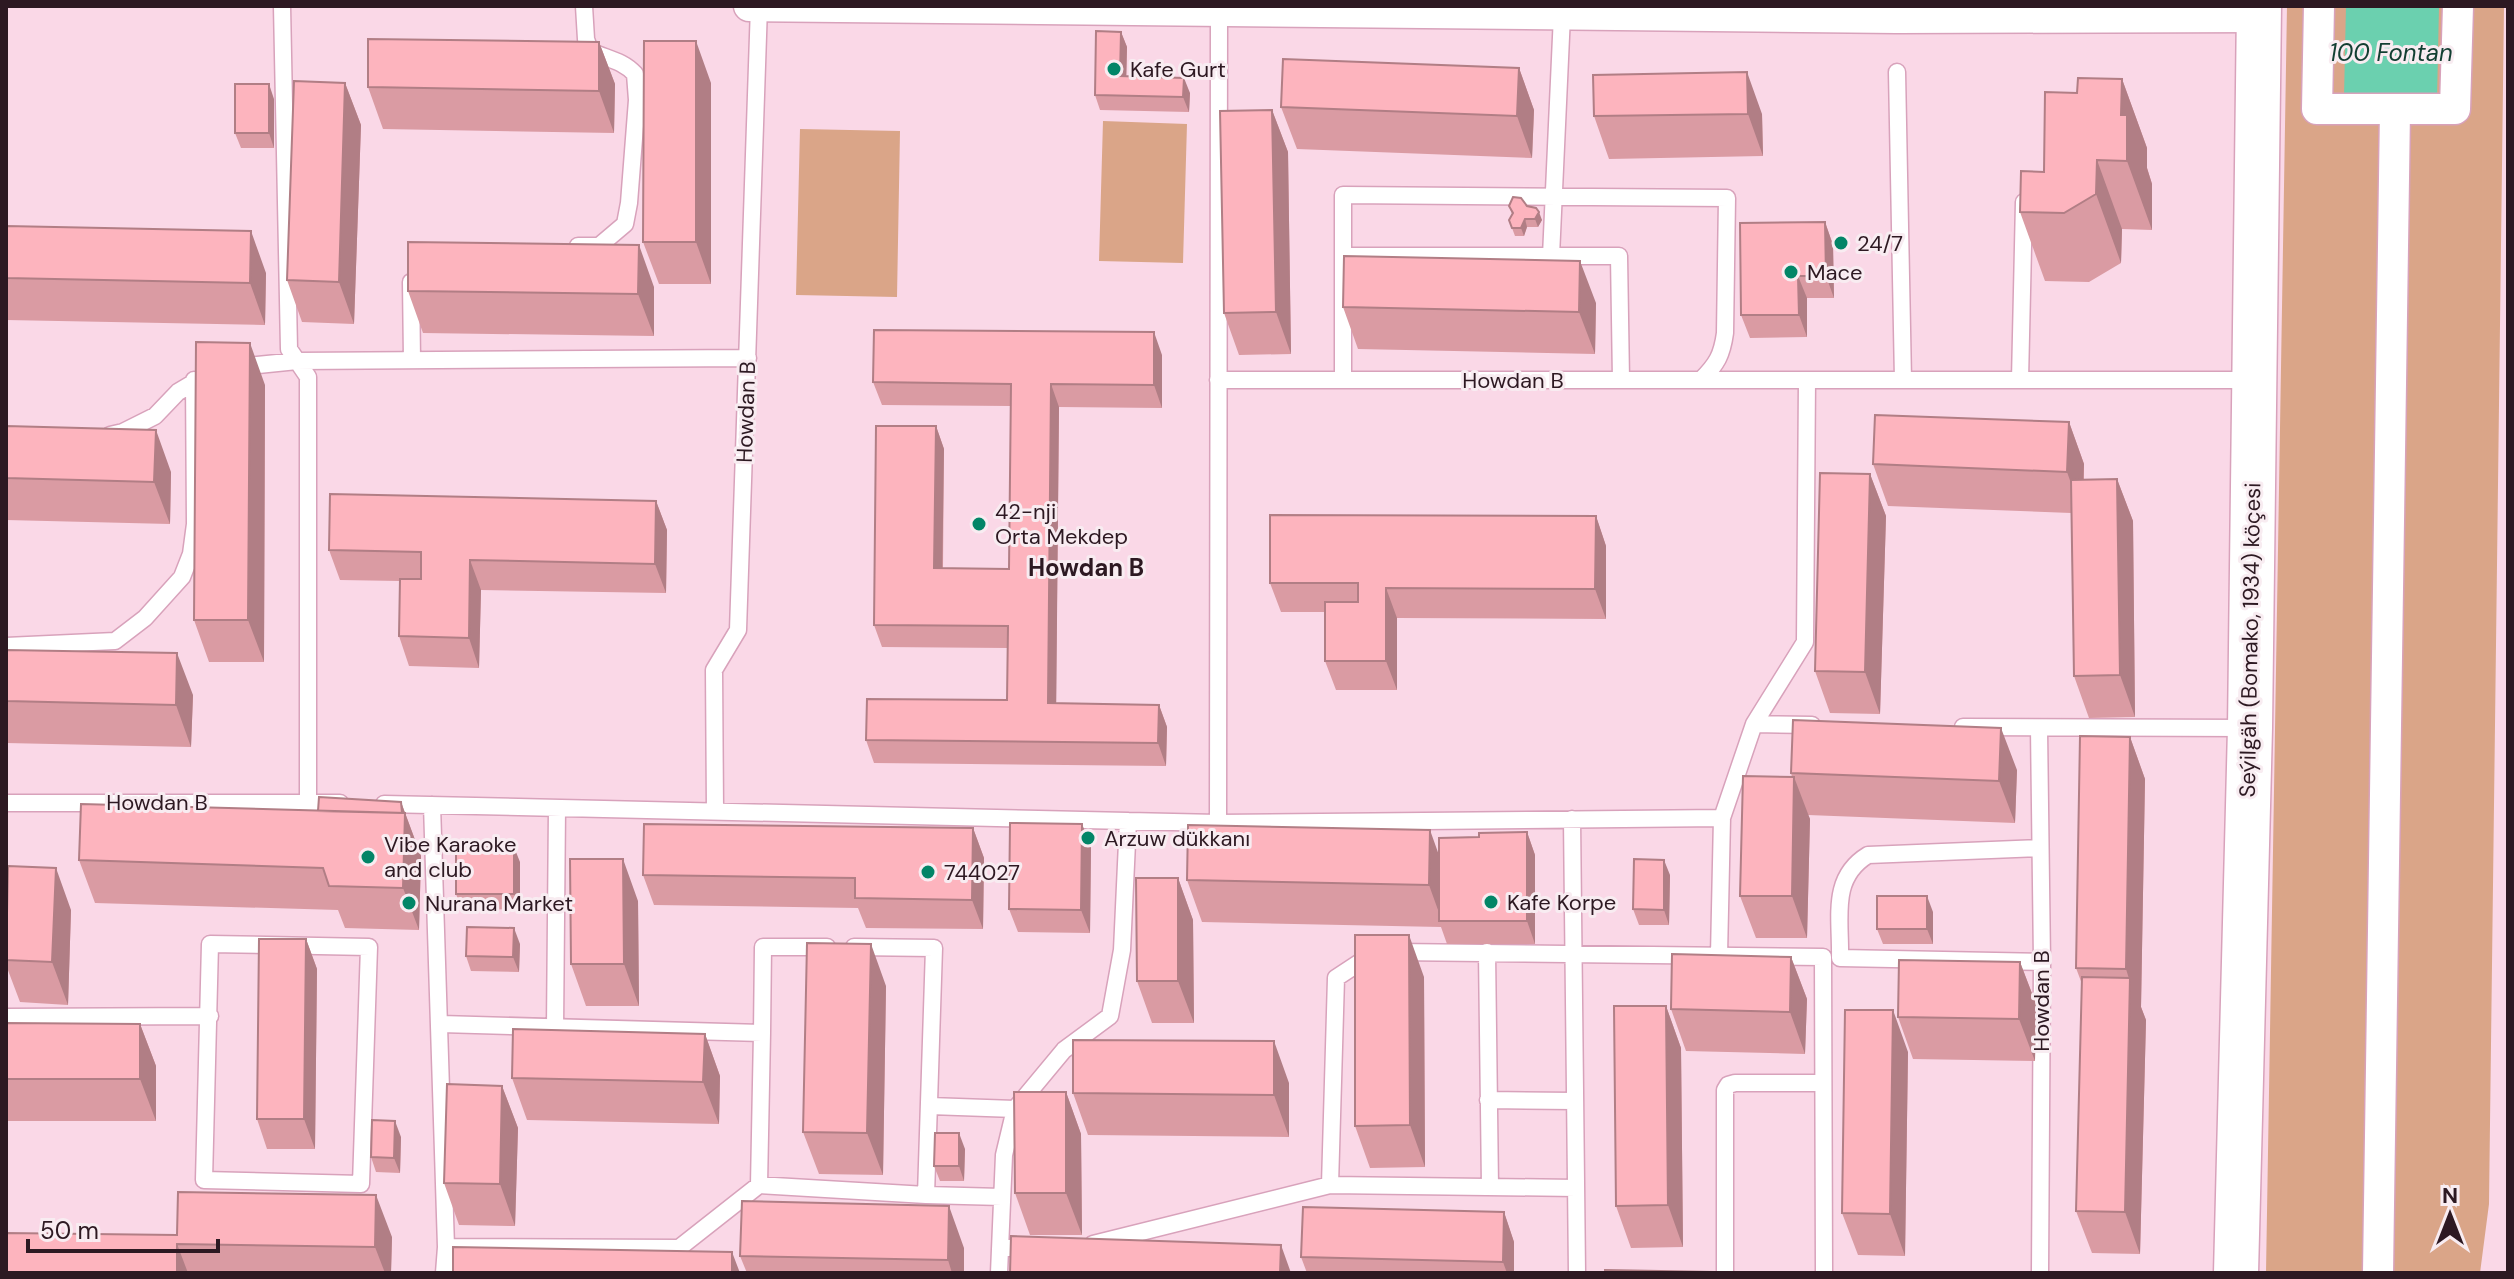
<svg xmlns="http://www.w3.org/2000/svg" width="2514" height="1279" font-family="'DM Sans',sans-serif">
  <style>
    .green { fill: #daa588 }
    .water { fill: #6bd0af }
    .lines { fill: none; stroke-linecap: round; stroke-linejoin: round }
    .lane-casing { stroke: #d8a2bb; stroke-width: 19 }
    .street-casing { stroke: #d8a2bb; stroke-width: 33 }
    .secondary-casing { stroke: #d8a2bb; stroke-width: 47 }
    .lane { stroke: #fff; stroke-width: 16 }
    .street { stroke: #fff; stroke-width: 30 }
    .secondary { stroke: #fff; stroke-width: 44 }
    .wall { fill: #da9ba3 }
    .shaded-wall { fill: #b17e85 }
    .building { fill: #fdb4be; stroke: #b17e85; stroke-width: 2 }
    .poi-dot { fill: #028567; stroke: #f8ecf1; stroke-width: 3 }
    .labels { text-anchor: middle; dominant-baseline: central; stroke-width: 6; stroke-linejoin: round; paint-order: stroke }
    .poi-label { font-size: 22px; fill: #2d1922; stroke: #f8ecf1; text-anchor: start }
    .street-label { font-size: 22px; fill: #2d1922; stroke: #f8ecf1 }
    .water-label { font-size: 24px; font-style: italic; fill: #123f32; stroke: #f8ecf1 }
    .neighbourhood-label { font-size: 24px; font-weight: bold; fill: #2d1922; stroke: #f8ecf1 }
  </style>
  <rect width="100%" height="100%" fill="#fad8e7"/>
  <!-- green -->
  <path class="green" d="M2287,6H2504L2489,1204L2480,1273H2266Z
    M1103,121L1187,124L1183,263L1099,261Z
    M800,129L900,131L897,297L796,295Z"/>
  <!-- water -->
  <path class="water" d="M2346,6H2439L2437,99L2344,97Z"/>
  <g class="lines">
    <!-- lane casing -->
    <g class="lane-casing">
      <path id="lane" d="M282,6L289,349L308,377V802
        M1562,15L1551,256H1619L1621,380
        M1897,72L1903,380
        M578,246H599L625,224L629,203L637,100L635,74C622,60 607,59 590,51L586,39L584,6
        M1551,256H1343V195L1727,198L1725,333C1722,355 1717,364 1701,380
        M411,282L412,360
        M238,367L297,361L748,358
        M1218,380H2253
        M1343,380V256
        M2020,380L2024,202
        M110,435L123,432L155,416L178,392L215,370
        M6,646L115,641L145,618L182,577L191,554L195,524L194,380
        M1754,724L1812,725
        M1963,727L2248,728
        M2039,728L2042,962L2040,1273
        M6,803H340
        M384,804L1218,823L1722,818L1754,724L1805,642L1807,380
        M432,805L446,1247L444,1273
        M715,811L714,670L738,630L759,6
        M1572,819L1577,1273
        M1218,823L1219,11
        M2039,848L1868,855C1830,878 1841,918 1840,958L2042,962
        M210,944L369,947L361,1184L204,1180Z
        M1396,952L1823,957L1824,1273
        M1487,952L1490,1187
        M1719,955L1722,818
        M6,1017L210,1016
        M441,1024L762,1033L759,1185L679,1248L446,1247
        M555,1028L557,808
        M762,1033L763,947H827
        M1488,1100L1574,1101
        M930,1106L1015,1109
        M759,1185L926,1195L934,948L854,947
        M1330,1185L1576,1188
        M926,1195L1002,1197
        M1093,1244L1330,1185L1336,978L1374,953
        M1000,1248H1031
        M999,1273L1004,1155L1015,1109L1064,1050L1110,1016L1122,950L1128,821
        M1725,1273V1090L1728,1085L1735,1083H1823"/>
    </g>
    <!-- street casing -->
    <g class="street-casing">
      <path id="street" d="M749,6L1897,18L2259,17
        M2319,6L2317,109H2455L2458,6
        M2378,1273L2395,110"/>
    </g>
    <!-- secondary casing -->
    <g class="secondary-casing">
      <path id="secondary" d="M2236,1273L2250,728L2259,6"/>
    </g>
    <!-- lane -->
    <use href="#lane" class="lane"/>
    <!-- street -->
    <use href="#street" class="street"/>
    <!-- secondary -->
    <use href="#secondary" class="secondary"/>
  </g>
  <!-- wall -->
  <path class="wall" d="M1121,32L1127,47L1126,76L1190,93L1189,112L1100,110L1095,95Z
    M599,42L615,84L614,133L383,129L368,87Z
    M1519,68L1534,110L1532,158L1297,149L1281,107Z
    M2122,79L2147,148V168L2152,184V230L2122,229L2121,263L2089,282L2045,281L2020,212L2044,172L2077,93Z
    M345,83L361,125L354,324L302,322L287,280Z
    M711,83V284H659L643,242Z
    M274,99V148H241L235,133Z
    M1272,110L1288,152L1291,354L1239,355L1224,313Z
    M1762,114L1763,156L1609,159L1594,116Z
    M1509,206H1527L1542,220L1538,227H1527L1524,236H1515L1509,220L1512,214Z
    M1825,222L1833,245L1834,298H1807V337L1750,338L1741,315Z
    M6,226L266,273L265,325L6,320Z
    M654,287V336L423,333L408,291Z
    M1596,303L1595,354L1358,349L1343,307Z
    M1162,355V408L1059,407L1056,703L1159,705L1167,727L1166,766L874,763L866,740L1007,700V648L882,647L874,625L936,426L944,449L943,568L1009,569L1011,406L882,405L873,382Z
    M265,385L264,662H209L194,620Z
    M2069,422L2084,464V480L2117,479L2133,521L2135,717L2089,718L2074,676L2071,513L1888,506L1873,464Z
    M6,426L171,472L170,524L6,520Z
    M1870,474L1886,516L1880,714L1830,713L1815,671Z
    M656,501L667,530L666,593L481,590L479,668L409,666L399,636L400,581L340,580L329,550Z
    M1596,516L1606,546V619L1397,618V690H1336L1325,661V612H1281L1270,583Z
    M6,650L193,695L191,747L6,743Z
    M2130,737L2145,779L2141,1007L2146,1020L2140,1254L2092,1253L2076,1211L2082,984L2076,968Z
    M2017,770L2015,823L1808,815L1810,819L1807,938H1756L1740,896L1792,777L1791,773Z
    M401,802L421,856L419,930L345,928L338,910L95,903L79,860L318,811Z
    M973,828L984,858L983,929L866,928L858,908L654,905L643,875Z
    M1527,832L1535,855V944H1447L1441,927L1202,922L1187,880L1439,855L1479,837Z
    M1091,846L1090,933L1018,932L1009,909Z
    M520,862V909L462,910L456,894Z
    M1670,875L1669,925H1639L1633,909Z
    M1178,878L1193,920L1194,1023H1152L1137,981Z
    M638,901L639,1006H586L571,964Z
    M71,910L68,1005L20,1002L6,965V920Z
    M1933,912V944H1883L1877,929Z
    M306,939L317,969L315,1149H267L257,1119Z
    M520,944L519,972L471,971L466,956Z
    M1791,957L1807,999L1805,1054L1686,1051L1671,1009Z
    M2020,962L2036,1004L2035,1061L1913,1059L1898,1017Z
    M1424,977L1425,1167L1370,1168L1355,1126Z
    M886,986L883,1175L819,1174L803,1132Z
    M1666,1006L1681,1048L1683,1247L1631,1248L1616,1206Z
    M6,1023L140,1024L156,1066V1121H6Z
    M705,1034L720,1076L719,1124L527,1120L512,1078Z
    M1908,1052L1905,1256L1858,1255L1842,1213Z
    M1289,1083V1137L1088,1135L1073,1093Z
    M502,1086L518,1128L515,1226L459,1225L444,1183Z
    M1066,1092L1081,1134L1082,1235H1030L1015,1193Z
    M401,1137L400,1173L376,1172L371,1157Z
    M965,1149L964,1181H940L934,1166Z
    M1504,1212L1514,1242V1273H1307L1301,1257Z
    M6,1233L392,1237L391,1273H6Z
    M964,1248V1273H747L740,1256Z"/>
  <!-- shaded-wall -->
  <path class="shaded-wall" d="M1121,32L1127,47L1126,92L1120,76Z
    M696,41L711,83V284L696,242Z
    M599,42L615,84L614,133L599,91Z
    M1519,68L1534,110L1532,158L1517,116Z
    M1747,72L1762,114L1763,156L1748,114Z
    M1184,78L1190,93L1189,112L1183,97Z
    M2122,79L2147,148V168L2152,184V230L2127,161L2121,115Z
    M345,83L361,125L354,324L339,282Z
    M269,84L274,99V148L269,133Z
    M1272,110L1288,152L1291,354L1276,312Z
    M2097,160L2122,229L2121,263L2096,194Z
    M1539,212L1542,220L1538,227L1535,219Z
    M1525,219L1527,227L1524,236L1521,228Z
    M1825,222L1833,245L1834,298L1826,276Z
    M251,231L266,273L265,325L250,283Z
    M639,245L654,287V336L638,294Z
    M1580,261L1596,303L1595,354L1579,312Z
    M1798,276L1807,298V337L1799,315Z
    M1154,332L1162,355V408L1154,385Z
    M250,343L265,385L264,662L248,620Z
    M1051,384L1059,407L1056,726L1048,703Z
    M2069,422L2084,464L2082,514L2067,472Z
    M936,426L944,449L942,591L934,568Z
    M156,430L171,472L170,524L154,482Z
    M1870,474L1886,516L1880,714L1865,672Z
    M2117,479L2133,521L2135,717L2120,675Z
    M656,501L667,530L666,593L655,564Z
    M1596,516L1606,546V619L1595,589Z
    M470,560L481,590L479,668L469,638Z
    M1386,588L1397,618V690L1386,661Z
    M177,653L193,695L191,747L176,705Z
    M1159,705L1167,727L1166,766L1158,743Z
    M2001,728L2017,770L2015,823L1999,781Z
    M2130,737L2145,779L2141,1007L2146,1020L2140,1254L2125,1212L2130,982L2126,969Z
    M1794,777L1810,819L1807,938L1792,896Z
    M401,802L421,856L419,930L403,888Z
    M1082,824L1091,846L1090,933L1081,910Z
    M973,828L984,858L983,929L972,900Z
    M1430,830L1445,872L1442,921L1429,885Z
    M1527,832L1535,855V944L1527,921Z
    M514,847L520,862V909L514,894Z
    M623,859L638,901L639,1006L624,964Z
    M1664,860L1670,875L1669,925L1664,910Z
    M56,868L71,910L68,1005L52,962Z
    M1178,878L1193,920L1194,1023L1178,981Z
    M1927,896L1933,912V944L1927,929Z
    M514,928L520,944L519,972L513,957Z
    M1409,935L1424,977L1425,1167L1410,1125Z
    M306,939L317,969L315,1149L304,1119Z
    M871,944L886,986L883,1175L867,1133Z
    M1791,957L1807,999L1805,1054L1790,1012Z
    M2020,962L2036,1004L2035,1061L2019,1019Z
    M1666,1006L1681,1048L1683,1247L1668,1205Z
    M1893,1010L1908,1052L1905,1256L1890,1214Z
    M140,1024L156,1066V1121L140,1079Z
    M705,1034L720,1076L719,1124L703,1082Z
    M1274,1041L1289,1083V1137L1274,1095Z
    M502,1086L518,1128L515,1226L500,1184Z
    M1066,1092L1081,1134L1082,1235L1066,1193Z
    M395,1121L401,1137L400,1173L394,1158Z
    M959,1133L965,1149L964,1181L959,1166Z
    M376,1195L392,1237L391,1273H385L375,1247Z
    M949,1206L964,1248V1273H952L948,1260Z
    M1504,1212L1514,1242V1273H1507L1503,1262Z
    M177,1244L188,1273H177Z
    M1281,1245L1291,1273H1280Z
    M732,1252L740,1273H732Z"/>
  <!-- building -->
  <path class="building" d="M1096,31L1121,32L1120,76L1184,78L1183,97L1095,95Z
    M368,39L599,42V91L368,87Z
    M644,41H696V242H643Z
    M1283,59L1519,68L1517,116L1281,107Z
    M1747,72L1748,114L1594,116L1593,75Z
    M2078,78L2122,79L2121,115H2127V161L2097,160L2096,194L2064,213L2020,212L2021,171L2044,172L2045,92L2077,93Z
    M294,81L345,83L339,282L287,280Z
    M235,84H269V133H235Z
    M1272,110L1276,312L1224,313L1220,111Z
    M1513,197L1521,198L1527,206L1536,208L1539,212L1535,219H1525L1521,228H1512L1509,220L1513,213L1509,206Z
    M1825,222L1826,276H1798L1799,315H1741L1740,223Z
    M6,226L251,231L250,283L6,278Z
    M408,242L639,245L638,294L408,291Z
    M1344,256L1580,261L1579,312L1343,307Z
    M874,330L1154,332V385L1051,384L1048,703L1159,705L1158,743L866,740L867,699L1007,700L1008,626L874,625L876,426H936L934,568L1009,569L1011,384L873,382Z
    M196,342L250,343L248,620H194Z
    M1875,415L2069,422L2067,472L1873,464Z
    M6,426L156,430L154,482L6,478Z
    M1820,473L1870,474L1865,672L1815,671Z
    M2117,479L2120,675L2074,676L2071,480Z
    M330,494L656,501L655,564L470,560L469,638L399,636L400,579H421V552L329,550Z
    M1270,515L1596,516L1595,589L1386,588V661H1325V602H1358V583H1270Z
    M6,650L177,653L176,705L6,701Z
    M1793,720L2001,728L1999,781L1791,773Z
    M2080,736L2130,737L2126,969L2076,968Z
    M1743,776L1794,777L1792,896H1740Z
    M319,797L401,802L402,813L318,811Z
    M81,804L405,813L403,888L329,886L323,868L79,860Z
    M1010,823L1082,824L1081,910L1009,909Z
    M644,824L973,828L972,900L855,898V878L643,875Z
    M1188,825L1430,830L1429,885L1187,880Z
    M1527,832V921H1439V838L1479,837V833Z
    M456,847H514V894H456Z
    M570,859H623L624,964H571Z
    M1634,859L1664,860V910L1633,909Z
    M8,866L56,868L52,962L6,960Z
    M1136,878H1178V981H1137Z
    M1877,896H1927V929H1877Z
    M467,927L514,928L513,957L466,956Z
    M1355,935H1409L1410,1125L1355,1126Z
    M259,939H306L304,1119H257Z
    M807,943L871,944L867,1133L803,1132Z
    M1672,954L1791,957L1790,1012L1671,1009Z
    M1899,960L2020,962L2019,1019L1898,1017Z
    M2082,977L2130,978L2125,1212L2076,1211Z
    M1614,1006H1666L1668,1205L1616,1206Z
    M1845,1010H1893L1890,1214L1842,1213Z
    M6,1023L140,1024V1079H6Z
    M513,1029L705,1034L703,1082L512,1078Z
    M1073,1040L1274,1041V1095L1073,1093Z
    M447,1084L502,1086L500,1184L444,1183Z
    M1014,1092H1066V1193H1015Z
    M372,1120L395,1121L394,1158L371,1157Z
    M935,1133H959V1166H934Z
    M178,1192L376,1195L375,1247L177,1244V1273H6V1233L177,1235Z
    M742,1201L949,1206L948,1260L740,1256Z
    M1303,1207L1504,1212L1503,1262L1301,1257Z
    M1011,1236L1281,1245L1280,1273H1010Z
    M453,1247L732,1252V1273H453Z
    M1605,1270L1771,1273H1605Z"/>
  <!-- markers -->
  <g class="poi-dot">
    <circle cx="1114" cy="69" r="8"/>
    <circle cx="1841" cy="243" r="8"/>
    <circle cx="1791" cy="272" r="8"/>
    <circle cx="979" cy="524" r="8"/>
    <circle cx="1088" cy="838" r="8"/>
    <circle cx="368" cy="857" r="8"/>
    <circle cx="928" cy="872" r="8"/>
    <circle cx="1491" cy="902" r="8"/>
    <circle cx="409" cy="903" r="8"/>
  </g>
  <g class="labels">
    <!-- poi labels -->
    <g class="poi-label">
      <text x="1130" y="69">Kafe Gurt</text>
      <text x="1857" y="243">24/7</text>
      <text x="1807" y="272">Mace</text>
      <text x="995" y="511">42-nji<tspan x="995" dy="25">Orta Mekdep</tspan></text>
      <text x="1104" y="838">Arzuw dükkanı</text>
      <text x="384" y="844">Vibe Karaoke<tspan x="384" dy="25">and club</tspan></text>
      <text x="944" y="872">744027</text>
      <text x="1507" y="902">Kafe Korpe</text>
      <text x="425" y="903">Nurana Market</text>
    </g>
    <!-- street labels -->
    <g class="street-label">
      <text x="1513" y="380">Howdan B</text>
      <text transform="translate(746 412) rotate(-88)">Howdan B</text>
      <text transform="translate(2250 640) rotate(-89)">Seýilgäh (Bomako, 1934) köçesi</text>
      <text x="157" y="802">Howdan B</text>
      <text transform="translate(2041 1001) rotate(-90)">Howdan B</text>
    </g>
    <!-- water labels -->
    <g class="water-label">
      <text x="2391" y="52">100 Fontan</text>
    </g>
    <!-- neighbourhood labels -->
    <g class="neighbourhood-label">
      <text x="1086" y="567">Howdan B</text>
    </g>
  </g>
  <!-- border -->
  <rect width="2514" height="1279" fill="none" stroke="#2d1922" stroke-width="16"/>
  <!-- north arrow -->
  <g transform="translate(2450 1215)" stroke="#f8ecf1" stroke-width="6" paint-order="stroke">
  <path d="M0-6L14 30L0 20L-14 30Z" fill="#2d1922"/>
  <text y="-12" font-size="22" font-weight="bold" text-anchor="middle" fill="#2d1922">N</text>
  </g>
  <!-- scale -->
  <path d="M28 1239v12h190v-12" fill="none" stroke="#2d1922" stroke-width="4"/>
  <text x="40" y="1239" font-size="24" fill="#2d1922" stroke="#f8ecf1" stroke-width="6" paint-order="stroke">50 m</text>
</svg>
